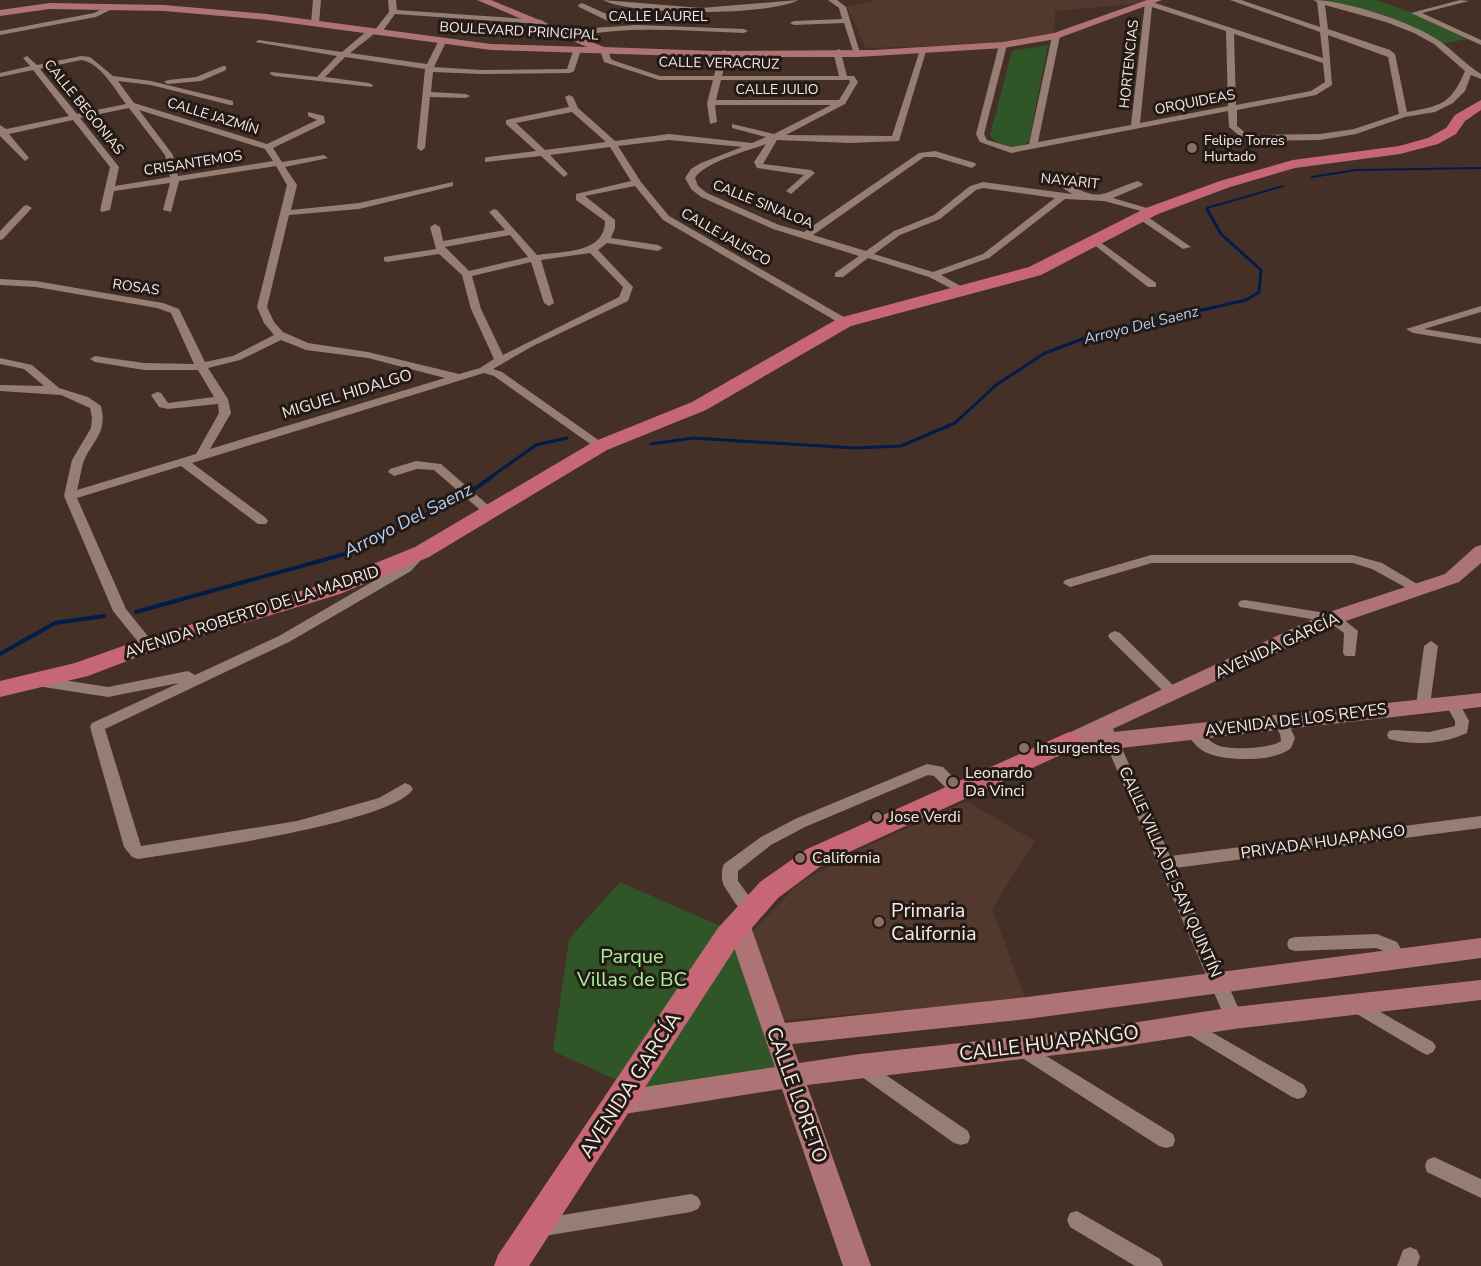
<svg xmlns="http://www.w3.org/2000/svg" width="1481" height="1266" font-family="'Nunito Sans',sans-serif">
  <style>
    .built { fill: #52382d }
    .green { fill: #305627 }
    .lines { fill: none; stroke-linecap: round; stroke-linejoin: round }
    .stream-far2 { stroke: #011c48; stroke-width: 2 }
    .stream-far1 { stroke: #011c48; stroke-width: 3 }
    .stream { stroke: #011c48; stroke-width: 4 }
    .street { fill: #967e74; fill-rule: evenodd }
    .secondary { fill: #ae7375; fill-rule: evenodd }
    .primary { fill: #c76775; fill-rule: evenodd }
    .education-dot { fill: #8d6e63; stroke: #231a16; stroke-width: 2 }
    .labels { text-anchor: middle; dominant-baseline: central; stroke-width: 6; stroke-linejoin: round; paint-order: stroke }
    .far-street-label { font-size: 14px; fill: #f7eae4; stroke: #231a16 }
    .far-poi-label { font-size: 14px; fill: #f7eae4; stroke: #231a16; text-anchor: start }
    .far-water-label { font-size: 15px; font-style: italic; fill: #b8cff3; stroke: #231a16 }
    .street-label { font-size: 16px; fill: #f7eae4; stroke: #231a16 }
    .poi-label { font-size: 16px; fill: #f7eae4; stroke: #231a16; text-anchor: start }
    .water-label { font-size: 18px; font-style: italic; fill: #b8cff3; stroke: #231a16 }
    .near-poi-label { font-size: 20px; fill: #f7eae4; stroke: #231a16; text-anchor: start }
    .near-park-label { font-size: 20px; fill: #a8f298; stroke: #231a16 }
    .near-street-label { font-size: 20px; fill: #f7eae4; stroke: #231a16 }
  </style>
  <rect width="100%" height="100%" fill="#443027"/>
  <!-- built -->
  <path class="built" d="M876,0H1148L1133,4L1055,11L1054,33L1016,40L994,44L866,48L847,7Z
    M966,801L1035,841L992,909L1026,1000L784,1020L748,936L799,883L868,846Z"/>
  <!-- green -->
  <path class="green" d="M1317,0H1376L1410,12L1467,39L1441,44L1388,20Z
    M1048,45L1029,141C1019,150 996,147 990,135L1012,51Z
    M620,882L734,932L792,1082L632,1087L553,1051L569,939Z"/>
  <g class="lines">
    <!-- stream-far2 -->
    <path class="stream-far2" d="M1312,177L1356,170L1481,168
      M1208,210L1207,208L1283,186"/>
    <!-- stream-far1 -->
    <path class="stream-far1" d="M651,444L693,438L855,448L901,446L955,423L996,385L1045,353L1093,335L1246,300L1259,292L1261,270L1221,234L1207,209
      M488,479L536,445L567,438"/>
    <!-- stream -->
    <path class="stream" d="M136,612L352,552L467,494L490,478
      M0,654L55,623L104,616"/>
    <!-- street -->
    <path class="street" d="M313,0H321L319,23L315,25L311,23Z
      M388,0H396L397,10L541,20L545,22L541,24L395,14L380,35L374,34L350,53L427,64L438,42L442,40L446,42L434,67L481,70L567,69L574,48L581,50L574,71L570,73L481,74L433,72L431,92L466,94L470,96L466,98L430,97L425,148L421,151L417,148L425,69L345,57L325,77L369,83L373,85L372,87L274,76L270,74L271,72L317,77L337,56L255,42L259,40L342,52L368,30L374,31L389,12Z
      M603,0L701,8L798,0C770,16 631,16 603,0Z
      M828,0H837L846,7L861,56L854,54L844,23L794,25L790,23L794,21L842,19L839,8Z
      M1230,0H1241L1320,27L1317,2L1313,0C1345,0 1415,23 1441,42C1455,52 1466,65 1481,74V79L1471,75L1465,91L1453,103L1435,112L1405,117L1356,134L1320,140L1260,141L1242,138L1229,127L1228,111L1011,153L980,142L976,134L999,45L1003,43L1007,45L984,134L987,140L1011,147L1029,144L1052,36L1056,34L1060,36L1038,142L1131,125L1145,3L1149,1L1323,58L1320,32ZM1325,5L1386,22L1414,33L1434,44L1465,71C1451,104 1441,106 1407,112L1395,54L1390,50L1328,29ZM1152,7L1226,31L1228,106L1140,123ZM1234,34L1323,63L1325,82L1311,91L1236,105ZM1328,35L1388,57L1399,114L1354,129L1320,134L1260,135L1247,134L1237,126V110L1316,95L1332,85Z
      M1460,0L1469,1L1422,13L1481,40V45L1411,13Z
      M582,3L620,20L621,22L614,24L579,7L578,5Z
      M111,4L115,6L114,8L96,17L0,35V31L94,13Z
      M636,25L744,29L748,31L744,33C687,31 630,25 573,37L569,35L593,28Z
      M604,48L608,50L611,59L615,61L660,76H714L720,52L724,50L728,52L722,76H839L833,51L840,49L847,76H854L858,82L845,104L786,135L892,136L920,50L927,48L899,141L850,143L777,140L763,164L811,170L815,173L791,194L786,191L804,175L757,168L754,162L766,144C749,150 703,163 695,178L698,186L707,193L779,225L804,232L919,153L935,151L975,163L976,165L972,168L935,157H924L813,235L866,251L894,231L934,215L970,186L983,182L1072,194L1054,182L1078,173L1081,174V178L1066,183C1104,204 1101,192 1138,181L1143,184L1141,186L1113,198L1157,211L1152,214L1104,201L1065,199L989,258L941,275L964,288V292L960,293L929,277L868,258L843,277H835V273L859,256L773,229L701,197L691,189L685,178L691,169L701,163L742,147L669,140L618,146L641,182L669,216L849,320V324H841L663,220L635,186L585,196L615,220V228L611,238L658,245L663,248L658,251L607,243L598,250L633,287L628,301L531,347L493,369L502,372L604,444L606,446L604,448H596L494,376L484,373L192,463L266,518L268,521L266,524H258L181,466L77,498L126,609L155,645L148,650L143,648L113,611L64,496L72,460L91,428L92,418L90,408L61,395L0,391V385L44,386L24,369L0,364V358L32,365L59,388L88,397L101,406C107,431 96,437 85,458C81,467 80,480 77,490L196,454L219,413L218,404L168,409L159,407L151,395L157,392L161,393L168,403L214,397L198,370H144L95,362L90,359L95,356L144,363L194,364L171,313L157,308L36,287L0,285V279L36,281L163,303L179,309L205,362L233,356L274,335L264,323L257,307L287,185L276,166L179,181L171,212L163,210L170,183L114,191L110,210L102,212L100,210L110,167L73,120L9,134L29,158L25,161L0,136V125L6,129L69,116L33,70L0,77V73L30,66L23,58L27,56L37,65L81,56L90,57L113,76L151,81L233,101V105H230L151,85L118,81L134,103L267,144L317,120L308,116V112L324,116L325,123L273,148L282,162L324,155L328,158L285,167L297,185L291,210L359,203L453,182V186L359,209L289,215L267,307L274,322L283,332L308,343L368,352L459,374L480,368L494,359L471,309L462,275L439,254L387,262L384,261V257L436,249L430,227L435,224L440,227L443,241L505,230L489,212L494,209L497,210L537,255C562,251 605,254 605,221L576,200V194L631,181L610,147L550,155L568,174L564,177L541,156L485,162V158L488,157L536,151L506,124V120L569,107L565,97L569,95L573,97L578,108L615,141L669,134L752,143L766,137L732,128V124L774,134L831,105H715L717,122L710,124L707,103L713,80H659L604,62L600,50ZM81,60C100,62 115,90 126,104L77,114L40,69ZM721,80H849L850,82L839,100H716ZM129,108L165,155L170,177L115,186L119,167L80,118ZM139,110L265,149L273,161L178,176L173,155ZM572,112L606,142L545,150L516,123ZM983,188L1055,198L983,254L933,272L874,254L900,235L940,219L976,190ZM510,235L528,257L469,271L445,247ZM590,253L623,287L619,297L503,355L481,309L472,276L531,262L544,303L549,306L554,303L541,260ZM281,340L306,350L368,358L445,378L210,449L231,413L228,399L208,368L240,360Z
      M223,66H226V70L201,81L168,84L164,82L168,80L196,77Z
      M27,205L32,208L30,210L3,239L0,240V231L24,206Z
      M1139,215H1145L1191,247L1183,249L1139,219Z
      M1096,239L1156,283V287H1148L1093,244L1091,242Z
      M1481,306V312L1424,329L1481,338V344L1413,333L1406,329Z
      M416,461L441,464L496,512L494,515H486L434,470L417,469L394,476L388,472L390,469Z
      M421,549L427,553L411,571L289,642L105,729L141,846L297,821L379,798L405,783L410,785L413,789C393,823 183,852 138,859L132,857L124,847L90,727L92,723L179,683L108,697L37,686L30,681L32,678L37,676L108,687L188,671L195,675L279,636L401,565L417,550Z
      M1151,555H1353L1382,563L1424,588L1417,592L1412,591L1372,569L1353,563H1152L1070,587L1063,583L1065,580Z
      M1245,600L1338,615L1358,631L1355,656H1345L1343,653L1344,633L1329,622L1240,607L1238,604L1240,601Z
      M1115,631L1120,633L1179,691L1181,694L1179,697H1169L1110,639L1108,636L1110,633Z
      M1431,641L1438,646L1430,705L1428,709H1418L1416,705L1424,646Z
      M1452,698L1457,699L1469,721L1467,733C1443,744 1414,746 1389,739L1387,735L1389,731L1394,730L1429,732L1455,726V721L1445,703L1447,699Z
      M1281,717L1286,718L1295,738L1291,748C1276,762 1224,762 1205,752C1197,748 1191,740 1186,732L1188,728C1200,725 1205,739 1215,744C1227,751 1270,749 1281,741L1280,734L1274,722L1276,718Z
      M1108,728L1113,729L1115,733L1170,856L1481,816V828L1175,868L1243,1018L1240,1023L1234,1025L1228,1023L1225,1018L1101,733L1103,729Z
      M927,764L943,767L963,787L966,791L963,795H953L934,776L928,775L805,827L771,845L738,871V881L759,910L757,915C742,920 732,897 724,886C721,880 721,870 724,864L761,837L795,819Z
      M1377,934L1397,942L1406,958L1404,963C1391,967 1393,959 1385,952C1383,950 1379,949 1376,948L1295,951L1289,949L1287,944L1289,939L1295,937Z
      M1356,998L1433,1042L1436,1047L1433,1052L1427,1055L1421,1052L1350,1010L1347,1005L1350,1000Z
      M1187,1018L1304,1085L1307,1091L1304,1097L1298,1099L1292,1097L1181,1030L1178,1025L1181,1020Z
      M1022,1041L1173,1134L1175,1140L1173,1146L1166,1148L1159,1146L1016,1054L1013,1049L1016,1044Z
      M861,1058L968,1131L970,1137L968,1143L961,1145L954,1143L855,1072L852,1066L855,1060Z
      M1434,1157L1481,1179V1198L1427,1172L1425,1166L1427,1160Z
      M691,1194L698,1197L701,1203L698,1209L691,1212L538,1237L531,1235L528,1228L531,1221L538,1219Z
      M1077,1211L1160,1259L1163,1266H1135L1070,1227L1067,1220L1070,1213Z
      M1410,1247L1417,1250L1420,1257L1417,1266H1397L1403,1250Z"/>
    <!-- secondary -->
    <path class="secondary" d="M477,0H491L604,47L714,51L874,50L1003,42L1054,33L1147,0H1162L1056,39L1003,48L858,57H714L491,50L267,20L164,11L50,9L0,16V10L50,3L164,5L267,14L491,44L587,47Z
      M1481,545V563L1459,582L1340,623L1104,733L1481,693V707L1112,749L1062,746L1058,741L1062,736L1326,613L1445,574L1475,547Z
      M738,914L746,917L750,924L785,1023L1027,997L1481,938V958L1027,1019L792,1044L799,1063L860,1054L1106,1027L1234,1007L1481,980V1000L1234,1029L1106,1049L807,1085L871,1266H843L782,1089L618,1115L609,1111L605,1103L609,1095L618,1091L775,1067L726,924L730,917Z"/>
    <!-- primary -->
    <path class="primary" d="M1481,100V110L1465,121L1456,134L1438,144L1400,154L1295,168L1230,187L1158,214L1041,275L851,326L706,410L607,450L429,557L340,594L156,650L88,676L0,697V681L75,663L140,640L324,584L415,547L593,442L692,402L839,318L1029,267L1146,208L1220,181L1293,160L1399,146L1428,138L1446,128L1455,115Z
      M1069,732L1078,735L1081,741L1078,747L825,863L778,898L738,944L529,1266H494L498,1255L718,928L760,882L807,849Z"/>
  </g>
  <!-- markers -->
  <g class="education-dot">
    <circle cx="1192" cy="148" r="6"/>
    <circle cx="1024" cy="748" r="6"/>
    <circle cx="953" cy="782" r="6"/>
    <circle cx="877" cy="817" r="6"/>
    <circle cx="800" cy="858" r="6"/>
    <circle cx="879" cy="922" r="6"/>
  </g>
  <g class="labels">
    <!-- far-street labels -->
    <g class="far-street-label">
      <text x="658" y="16">CALLE LAUREL</text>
      <text transform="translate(519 31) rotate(3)">BOULEVARD PRINCIPAL</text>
      <text transform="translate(719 63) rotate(1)">CALLE VERACRUZ</text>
      <text transform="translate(1129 64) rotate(-84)">HORTENCIAS</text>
      <text x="777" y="89">CALLE JULIO</text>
      <text transform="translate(1195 102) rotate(-11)">ORQUIDEAS</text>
      <text transform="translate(84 107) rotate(51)">CALLE BEGONIAS</text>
      <text transform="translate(213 116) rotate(17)">CALLE JAZMÍN</text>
      <text transform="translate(193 163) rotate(-9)">CRISANTEMOS</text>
      <text transform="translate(1070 181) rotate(6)">NAYARIT</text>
      <text transform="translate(763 204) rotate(22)">CALLE SINALOA</text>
      <text transform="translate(726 237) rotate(30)">CALLE JALISCO</text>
      <text transform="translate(136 287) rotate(8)">ROSAS</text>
    </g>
    <!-- far-poi labels -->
    <g class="far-poi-label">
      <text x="1204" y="140">Felipe Torres<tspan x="1204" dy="16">Hurtado</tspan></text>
    </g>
    <!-- far-water labels -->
    <g class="far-water-label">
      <text transform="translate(1141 325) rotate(-14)">Arroyo Del Saenz</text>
    </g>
    <!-- street labels -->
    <g class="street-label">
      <text transform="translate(347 394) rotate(-17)">MIGUEL HIDALGO</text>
      <text transform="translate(252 612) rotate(-18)">AVENIDA ROBERTO DE LA MADRID</text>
      <text transform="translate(1277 646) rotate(-25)">AVENIDA GARCÍA</text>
      <text transform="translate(1296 720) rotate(-7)">AVENIDA DE LOS REYES</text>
      <text transform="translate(1323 842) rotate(-8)">PRIVADA HUAPANGO</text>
      <text transform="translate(1170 872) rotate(66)">CALLE VILLA DE SAN QUINTÍN</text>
    </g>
    <!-- poi labels -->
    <g class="poi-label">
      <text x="1036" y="748">Insurgentes</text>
      <text x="965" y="773">Leonardo<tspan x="965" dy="18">Da Vinci</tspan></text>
      <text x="889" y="817">Jose Verdi</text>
      <text x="812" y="858">California</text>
    </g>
    <!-- water labels -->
    <g class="water-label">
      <text transform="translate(408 520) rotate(-27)">Arroyo Del Saenz</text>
    </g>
    <!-- near-poi labels -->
    <g class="near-poi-label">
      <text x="891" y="910">Primaria<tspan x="891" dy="23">California</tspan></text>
    </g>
    <!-- near-park labels -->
    <g class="near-park-label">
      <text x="632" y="956">Parque<tspan x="632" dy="23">Villas de BC</tspan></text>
    </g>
    <!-- near-street labels -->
    <g class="near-street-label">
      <text transform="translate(1049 1043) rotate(-7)">CALLE HUAPANGO</text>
      <text transform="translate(630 1085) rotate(-57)">AVENIDA GARCÍA</text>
      <text transform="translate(797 1095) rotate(70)">CALLE LORETO</text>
    </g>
  </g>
</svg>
